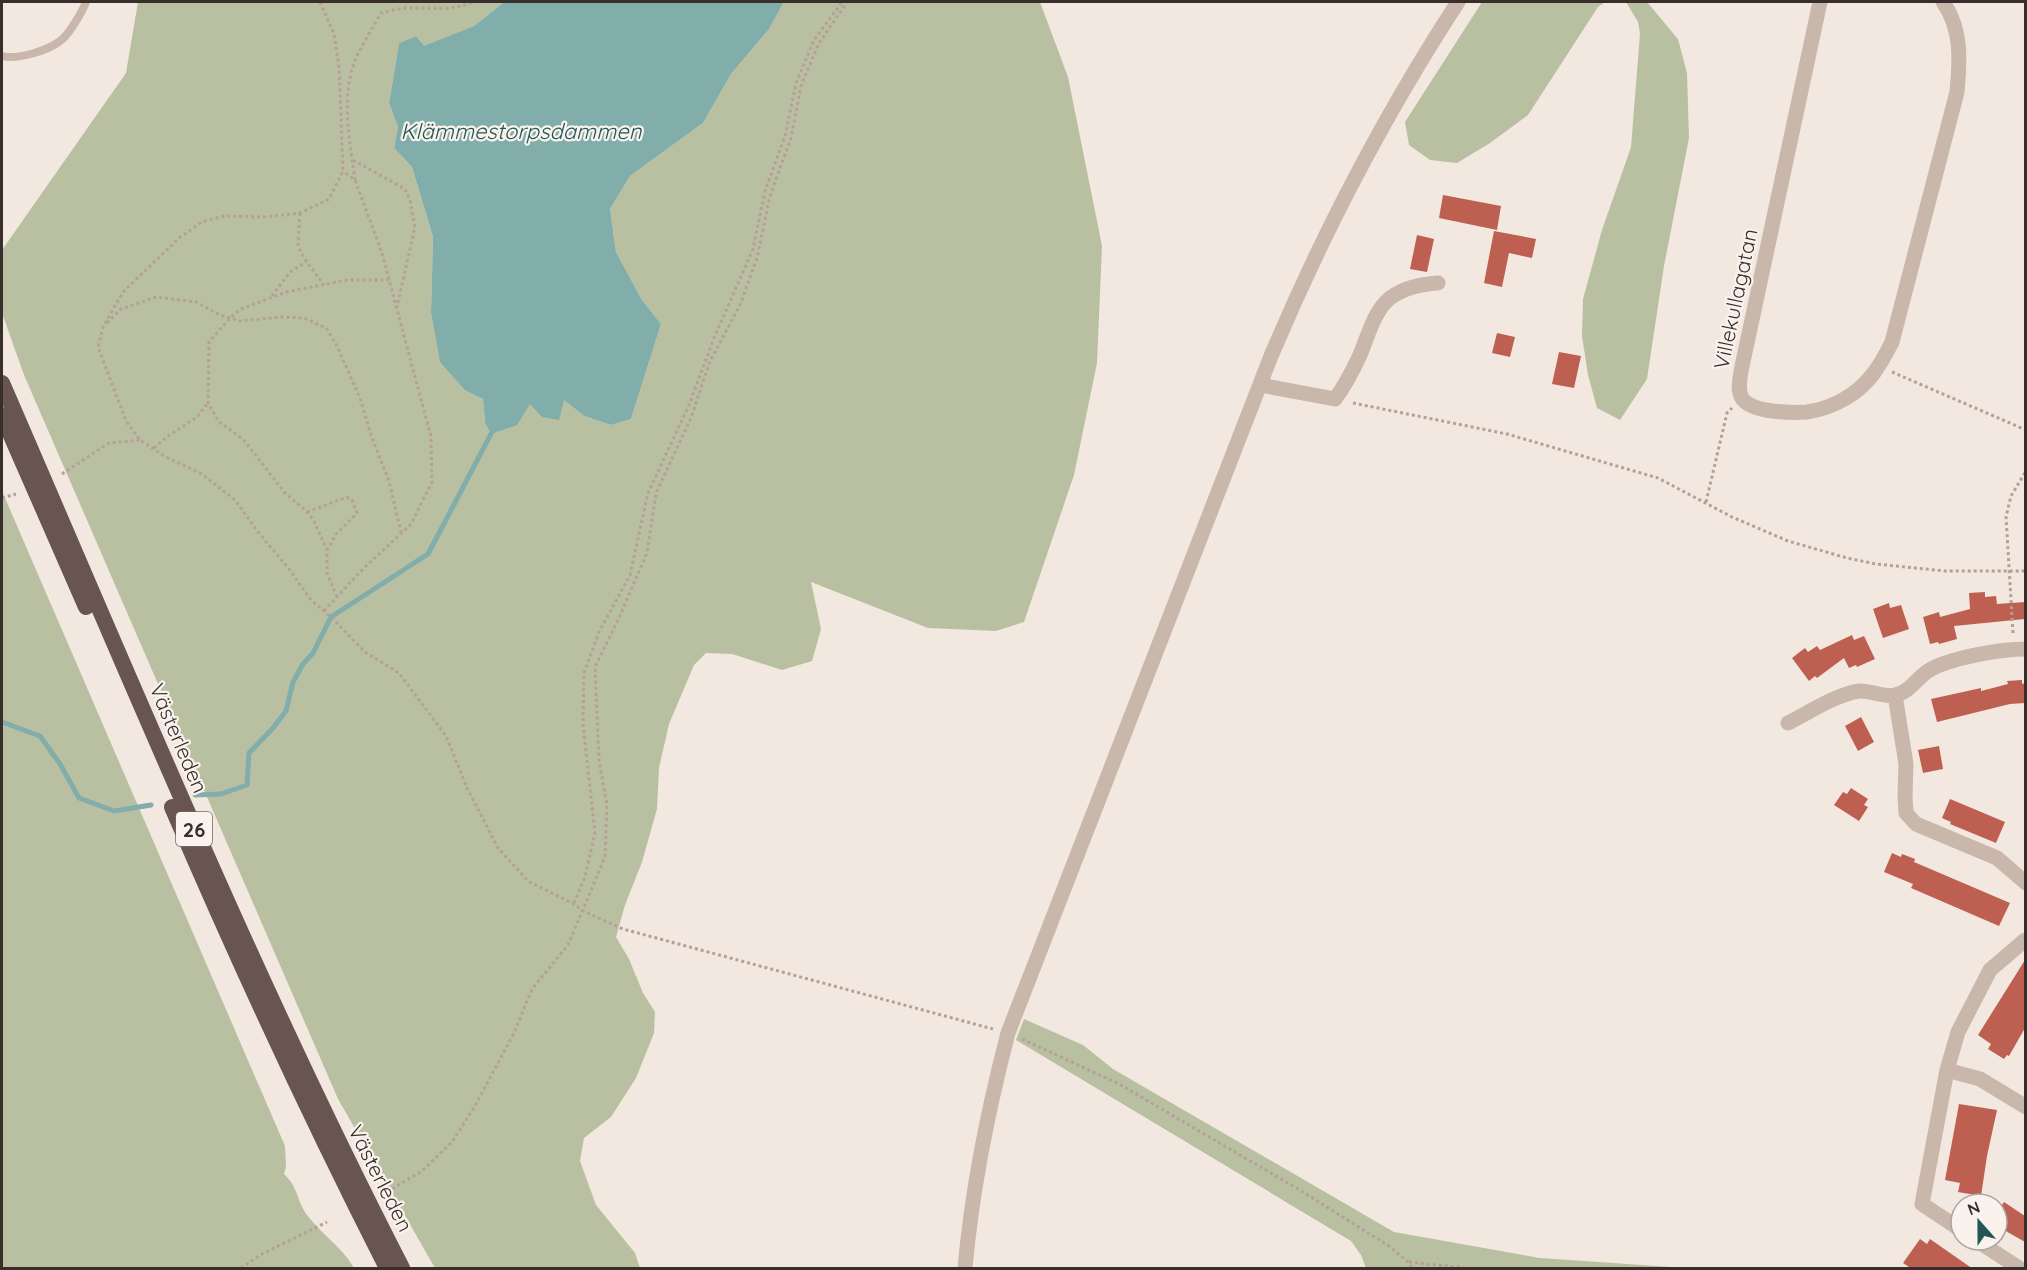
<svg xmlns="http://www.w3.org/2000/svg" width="2027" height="1270" font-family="Quicksand,sans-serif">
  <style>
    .green { fill: #b9c0a1 }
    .water { fill: #81adaa }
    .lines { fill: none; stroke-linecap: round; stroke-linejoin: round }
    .stream { stroke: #81adaa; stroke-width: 5 }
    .building { fill: #be6051 }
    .path { stroke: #b5a097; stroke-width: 3; stroke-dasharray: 3 3; stroke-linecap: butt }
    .service { stroke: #c9b7ac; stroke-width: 8 }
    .minor { stroke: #c9b7ac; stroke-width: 15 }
    .trunk { stroke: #685550; stroke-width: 16 }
    .labels { text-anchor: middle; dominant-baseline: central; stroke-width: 4.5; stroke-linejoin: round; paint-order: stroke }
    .shield { fill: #f9f2ed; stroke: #726965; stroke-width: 1.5 }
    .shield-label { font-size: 20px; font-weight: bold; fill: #382e2b }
    .street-label { font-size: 21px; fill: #382e2b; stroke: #f9f2ed }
    .water-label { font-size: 22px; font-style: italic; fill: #225755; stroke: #f9f2ed }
  </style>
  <rect width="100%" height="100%" fill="#f2e8e0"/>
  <!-- green -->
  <path class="green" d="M138,2H509L503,3L474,26L424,47L416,36L399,43L389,103L398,127L394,148L412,167L433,237L431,313L440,361L465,389L483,399L485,422L530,404L564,400L584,416L611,425L631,419L661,324L642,300L616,252L610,209L630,176L703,123L731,74L769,29L784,2H1040L1068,77L1102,246L1097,363L1074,475L1024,622L996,631L928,628L811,582L821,629L812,661L782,670L732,654L706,653L694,665L669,724L659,768L657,809L642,862L625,905L616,937L629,959L643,993L655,1012L654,1033L636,1078L611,1117L584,1138L580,1161L596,1205L635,1253L640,1268H435L338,1099L24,375L2,313V250L126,73Z
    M1482,2H1605L1598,7L1528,115L1490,143L1457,163L1430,160L1409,145L1405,122Z
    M1626,2H1647L1678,39L1687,73L1689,138L1664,266L1647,379L1620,420L1597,408L1588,375L1582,336L1583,299L1602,230L1631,147L1640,34L1638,22Z
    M2,491L285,1146L286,1167L284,1174C299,1188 296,1200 307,1215C321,1234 342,1247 354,1268H2Z
    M1024,1019L1083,1045L1113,1069L1394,1232L1540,1258L1686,1268H1366L1361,1255L1351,1241L1016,1040Z"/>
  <!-- water -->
  <path class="water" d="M509,2H784L769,29L731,74L703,123L630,176L610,209L616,252L642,300L661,324L631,419L611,425L584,416L564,400L559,420L542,417L530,404L517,425L491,434L485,422L483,399L465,390L440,362L431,313L433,237L412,167L394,148L398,127L389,103L399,43L416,36L424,46L474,26L503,3Z"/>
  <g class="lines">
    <!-- stream -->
    <path class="stream" d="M2,722L40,736L60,764L79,798L114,811L151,805
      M195,795L221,794L247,785L249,753L273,728L286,711L293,682L303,664L313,653L331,617L428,554L491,434"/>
  </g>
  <!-- building -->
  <path class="building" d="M1443,195L1501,206L1497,230L1439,218Z
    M1494,231L1536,239L1532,258L1509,253L1502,287L1484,283Z
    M1417,235L1434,239L1427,272L1410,269Z
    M1497,333L1515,337L1510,357L1492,353Z
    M1559,352L1581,356L1574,388L1552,384Z
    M1985,592V597L1996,596L1997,604L2025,602V619L1954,626L1957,639L1939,644L1938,642L1930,644L1923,617L1939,612L1940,617L1970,609L1969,593Z
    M1889,603L1890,608L1901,605L1909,629L1883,638L1873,609Z
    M1852,635L1854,640L1864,636L1875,659L1857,667L1856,665L1849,668L1844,658L1817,678L1815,676L1809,681L1792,658L1805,648L1808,652L1817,646L1820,650Z
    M2022,680V684L2025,683V703L2010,704L1937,722L1931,699L1981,688V691L2008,684L2007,681Z
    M1861,717L1874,742L1858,751L1845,726Z
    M1939,746L1943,769L1923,773L1918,750Z
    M1851,788L1868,799L1864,805L1868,807L1859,821L1834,805L1843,792L1847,794Z
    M1950,799L2005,822L1996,843L1950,824L1951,822L1942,818Z
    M1892,853L1901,857L1902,854L1915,859L1914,862L2010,903L1999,926L1911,888L1913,884L1884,872Z
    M2025,960V1028L2009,1056L2007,1055L2004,1059L1988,1049L1991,1044L1978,1035Z
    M1959,1104L1997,1110L1987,1156L1981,1196L1958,1192L1960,1183L1945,1180Z
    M2004,1202L2025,1216V1242L1997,1226V1212Z
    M1920,1239L1927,1244L1930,1239L1973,1269H1912L1903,1263Z"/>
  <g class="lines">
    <!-- path -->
    <path class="path" d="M320,2L334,34L339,67L343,171L329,199L300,213L266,217L224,216L202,222L179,238L123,292L103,327L98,347L126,421L140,440L166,457L202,474L235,500L258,532L289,569L311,600L331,617L365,652L399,673L446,736L467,788L498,848L528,881L574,904L583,911L623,929L993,1029
      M353,160L405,189L410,200L415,227L397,307
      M355,180C350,141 340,96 356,58C363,43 373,28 381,13C389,11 397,9 405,8C428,7 451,12 472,2
      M300,213L298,246L304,258L324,285
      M272,296L290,272L306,262
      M107,323L121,309L156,297L196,302L220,315L240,321L282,317L304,318L326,328L336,344L360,398L372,438L389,481L401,532
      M1892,372L2026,430
      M1353,403L1507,434L1658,478L1732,517L1788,541L1847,558L1876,564L1945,571H2026
      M154,448L168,436L197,417L207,404
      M62,474L109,443L140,440
      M2,498L16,494
      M1706,502L1727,413L1732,408
      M307,512L347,497L352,500L357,513L336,534L328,549
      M337,597L327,573V550L313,519L305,510L285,493L243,439L219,422L208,403L209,342L230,318L241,309L286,292L347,280H389
      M324,611L360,572L411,524L432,482L431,437L382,253L355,180L343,171
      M2013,633L2006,517L2011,496L2026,471
      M574,903L585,877L595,833L583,724L584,673L599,632L630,575L648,493L689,405L714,338L753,249L765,191L785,136L796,83L814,40L842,2
      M1022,1039L1119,1084L1298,1189L1389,1246L1408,1262L1412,1268
      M387,1192L422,1171L452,1142L475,1106L514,1033L532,989L568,945L605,857L607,805L599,761L595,667L618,620L647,553L656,493L691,418L710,361L740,305L757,258L770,196L791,138L801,86L818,45L847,2
      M1409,1262L1466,1268
      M241,1268L262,1254L327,1222"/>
    <!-- service -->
    <path class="service" d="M2,56C17,60 47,51 60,41C69,35 82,12 86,2"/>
    <!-- minor -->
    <path class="minor" d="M1820,2L1741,371C1740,380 1737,390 1742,398C1751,413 1792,413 1807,412C1820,410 1835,405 1846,398C1869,385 1881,364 1892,342L1957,92C1960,60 1962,29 1943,2
      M1260,385L1335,399C1345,386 1353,370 1360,355C1368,336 1374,311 1390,298C1405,287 1421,284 1438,283
      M1895,695L1906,764L1905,796L1906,813L1916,824L1997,858L2026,883
      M1788,723C1808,713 1837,694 1859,691C1871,690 1883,698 1895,695C1910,692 1916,679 1928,671C1948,658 2001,649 2026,649
      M1947,1070L1980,1079L2026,1107
      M1961,1230L1922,1204L1947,1070L1958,1032L1990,970L2025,940
      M1976,1240L2019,1268
      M965,1268C972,1189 988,1110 1008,1033L1271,356C1323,233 1385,114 1458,2"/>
    <!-- trunk -->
    <path class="trunk" d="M2,383C131,680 254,980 402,1268
      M2,415L86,607
      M172,807C239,963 310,1117 387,1268"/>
  </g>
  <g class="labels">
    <!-- shield labels -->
    <rect class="shield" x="176" y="812" width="36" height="34" rx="4.5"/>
    <g class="shield-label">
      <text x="194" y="829">26</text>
    </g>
    <!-- street labels -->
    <g class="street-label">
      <text transform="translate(1735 299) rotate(-78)">Villekullagatan</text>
      <text transform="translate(179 738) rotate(67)">Västerleden</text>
      <text transform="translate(381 1178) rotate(63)">Västerleden</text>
    </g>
    <!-- water labels -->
    <g class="water-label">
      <text x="521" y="131">Klämmestorpsdammen</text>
    </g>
  </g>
  <!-- border -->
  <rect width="2027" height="1270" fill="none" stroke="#382e2b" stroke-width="6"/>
  <!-- north arrow -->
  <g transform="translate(1979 1222) rotate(339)"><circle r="28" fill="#f9f2ed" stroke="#aca49f" stroke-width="1.5"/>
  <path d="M0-4.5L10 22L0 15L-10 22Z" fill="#225755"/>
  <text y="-9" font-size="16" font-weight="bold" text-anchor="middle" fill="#382e2b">N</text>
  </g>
</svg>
